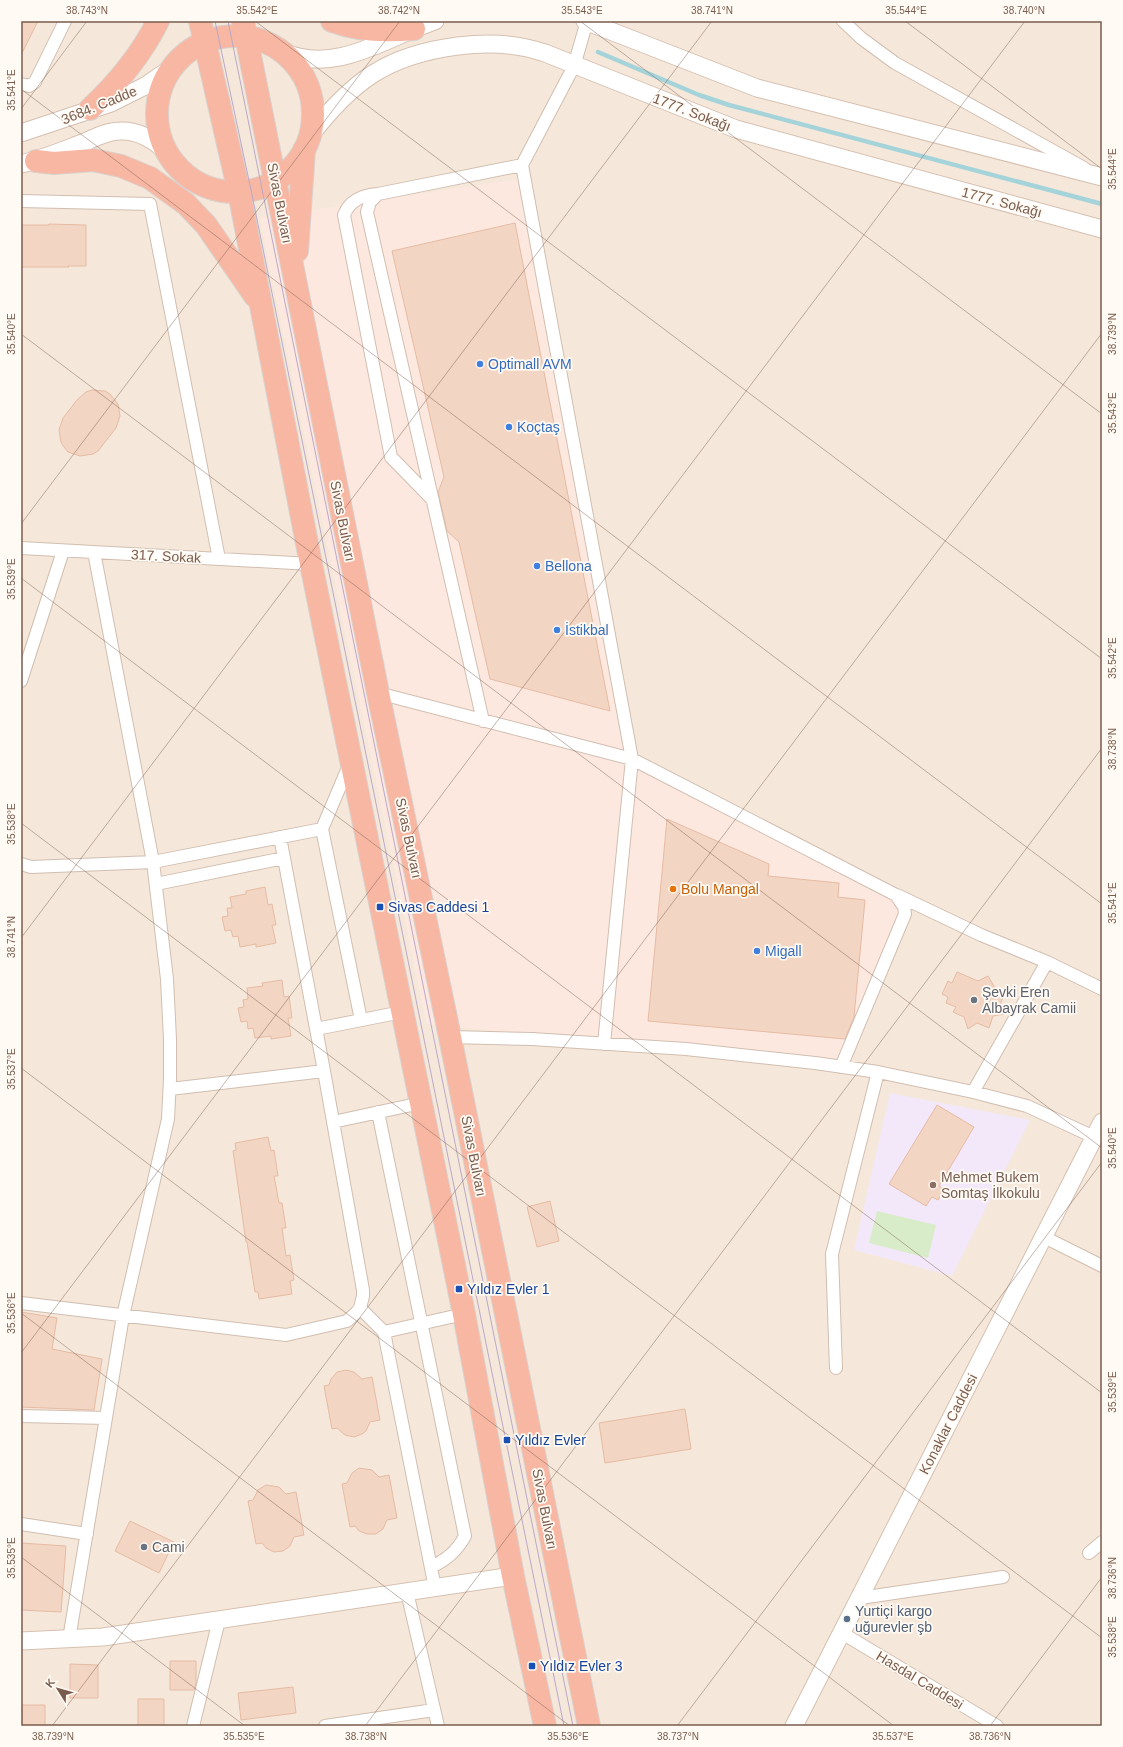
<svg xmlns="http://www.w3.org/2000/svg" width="1123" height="1747" font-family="Helvetica,sans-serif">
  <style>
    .residential { fill: #f5e8da; fill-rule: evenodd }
    .commercial { fill: #fde8e0 }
    .education { fill: #f3e8fa }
    .green { fill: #d8ecc9 }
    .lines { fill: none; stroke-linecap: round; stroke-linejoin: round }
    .stream { stroke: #a5d3da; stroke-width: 4.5 }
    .building { fill: #f3d5c3; stroke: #e6bba3 }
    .street-casing { stroke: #d1beb0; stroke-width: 14 }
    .secondary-casing { stroke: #d6c0b0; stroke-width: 19 }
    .highway-casing { stroke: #dad1cd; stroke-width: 24 }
    .street { stroke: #fff; stroke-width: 12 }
    .secondary { stroke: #fff; stroke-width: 17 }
    .highway { stroke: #f7b7a3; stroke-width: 22 }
    .tram { stroke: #b9a8c9; stroke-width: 1 }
    .ticks { fill: none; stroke: #7a5c4d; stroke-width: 1; stroke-opacity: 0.45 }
    .shop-dot { fill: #3f7fe0; stroke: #fffaf3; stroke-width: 1.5 }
    .food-dot { fill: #e8710a; stroke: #fffaf3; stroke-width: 1.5 }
    .transit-dot { fill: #1a4fb4; stroke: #fffaf3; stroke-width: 1.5 }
    .worship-dot { fill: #6b7280; stroke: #fffaf3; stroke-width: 1.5 }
    .education-dot { fill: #8d6e63; stroke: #fffaf3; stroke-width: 1.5 }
    .service-dot { fill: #5c6f8a; stroke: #fffaf3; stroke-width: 1.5 }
    .labels { text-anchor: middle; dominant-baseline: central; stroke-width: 3.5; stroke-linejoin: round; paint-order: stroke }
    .street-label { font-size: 14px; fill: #7a5c4d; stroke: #fffaf3 }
    .shop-label { font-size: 14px; fill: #366cbe; stroke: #fffaf3; text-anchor: start }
    .food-label { font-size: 14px; fill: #c56008; stroke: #fffaf3; text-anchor: start }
    .transit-label { font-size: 14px; fill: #164399; stroke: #fffaf3; text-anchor: start }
    .worship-label { font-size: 14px; fill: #5b616d; stroke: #fffaf3; text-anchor: start }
    .education-label { font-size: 14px; fill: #785e54; stroke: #fffaf3; text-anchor: start }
    .service-label { font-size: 14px; fill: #4e5e75; stroke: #fffaf3; text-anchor: start }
    .neatline { fill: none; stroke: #7a5c4d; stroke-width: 1.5 }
    .ticks-label { font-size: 10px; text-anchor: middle; fill: #7a5c4d }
  </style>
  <rect width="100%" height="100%" fill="#fdf6ec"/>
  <!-- residential -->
  <path class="residential" d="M21,21H1102V1726H21ZM260,218L632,755L427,1024Z"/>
  <!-- commercial -->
  <path class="commercial" d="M525,178L632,755L910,904L840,1065L427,1024L260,218Z"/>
  <!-- education -->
  <path class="education" d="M890,1093L1030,1120L952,1276L854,1250Z"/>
  <!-- green -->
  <path class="green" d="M877,1211L936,1225L928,1258L869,1243Z"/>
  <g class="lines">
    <!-- stream -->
    <path class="stream" d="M598,52L699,95L729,105L1102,204"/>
  </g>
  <!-- building -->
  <path class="building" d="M21,21H38L21,55Z
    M515,223L610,711L490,679L459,542L447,531L438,492L444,477L392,251Z
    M49,224L86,225V266H68L69,267H21V225H49Z
    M92,390L105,391L110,394L118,404L120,416L116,428L98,451L93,454L80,456L68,452L64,447L61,442L59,430L63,418L77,400L86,392Z
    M667,819L769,864L768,876L839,883L838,897L865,900L854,1017L845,1039L648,1021Z
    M265,887L268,905L272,904L276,925H272L276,943L256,947V944L240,947L238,936L233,937L231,930L225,931L222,917L228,916L227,908H232L230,897L246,894V891Z
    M957,972L978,981L988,976L995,988L1005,992L1000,1005L1004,1014L993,1016L989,1028L977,1023L968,1029L964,1017L953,1012L956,1007L946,1003L948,997L942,994L948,981L952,983Z
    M282,980L284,997L289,996L292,1018H288L291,1036L271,1039V1036L255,1038L253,1028L248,1029L247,1021L241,1022L238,1008L244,1007L243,1000L248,999L247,988L263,986L262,983Z
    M937,1105L974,1127L939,1186L944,1189L938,1200L932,1197L926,1206L889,1184Z
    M268,1137L271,1151L274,1150L278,1176H274L279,1203H282L286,1228H282L286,1256L290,1255L294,1280L290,1281L292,1294L259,1299L258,1292H255L247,1242H246L233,1151L236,1150L235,1143Z
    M550,1201L559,1241L537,1247L527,1207Z
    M21,1312L57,1318L52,1349L102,1359L94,1410L21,1407Z
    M346,1370L354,1372L362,1379L372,1377L380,1420L370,1422L366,1431L362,1434L354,1437L345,1435L337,1428L332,1429L324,1386L329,1385L331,1379L337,1372Z
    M685,1409L691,1449L605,1463L599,1423Z
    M359,1468L372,1470L379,1477L389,1475L397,1518L387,1520L383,1529L376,1534H367L359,1531L355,1526L350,1527L342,1484L347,1483L352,1473Z
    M266,1485L279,1487L286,1494L296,1492L304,1535L294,1537L290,1546L283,1551L274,1552L266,1548L262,1543L256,1544L248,1501L253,1500L258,1490Z
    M130,1521L174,1542L159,1573L115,1551Z
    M21,1543L66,1546L61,1612L21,1610Z
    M170,1661H196V1684L194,1690H170Z
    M70,1664L98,1665V1698H70Z
    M293,1687L296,1713L241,1720L238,1693Z
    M138,1699H164V1726H138Z
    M22,1705H45V1726H22Z"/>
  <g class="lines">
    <!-- street casing -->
    <g class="street-casing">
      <path id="street" d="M587,21L574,66L522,165L632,759L604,1044
        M843,21L861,38L895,63L1084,168
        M21,84L29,86L35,82L65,21
        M378,194C362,195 350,200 344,215L391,457L433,500
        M21,201L150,204L219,559
        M21,548L311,564
        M21,681L63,551
        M378,693L632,759L896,895L904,907L905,914L841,1067
        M483,721L367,212L370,202L378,194L522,165
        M350,763L322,829L361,1020
        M21,864L31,867L153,862L322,829
        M156,884L284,858
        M897,895L981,935L1047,962L1102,989
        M316,1029L402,1012
        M450,1037L532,1039L686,1049L815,1063L878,1072L973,1092L1027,1106L1094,1137
        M170,1089L324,1071
        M973,1092L1047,962
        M378,1112L465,1536C457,1551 447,1560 431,1567
        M333,1122L421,1103
        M1044,1237L1102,1266
        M21,1303L286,1335L347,1321L356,1313L360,1308L363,1296V1290L324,1071L280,837
        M360,1308L384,1332L435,1588
        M384,1332L464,1314
        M836,1368L832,1254L878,1072
        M21,1416L106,1418
        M21,1524L87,1534
        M1089,1553L1102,1542
        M407,1592L438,1726
        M860,1598L1003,1577
        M842,1633L997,1726
        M69,1639L123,1316L168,1119L170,1079V1039L167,979L153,862L94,552
        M193,1726L219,1620
        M325,1726L434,1710"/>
    </g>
    <!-- secondary casing -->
    <g class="secondary-casing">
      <path id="secondary" d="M585,21L757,88L1102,177
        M283,52C337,75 386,37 435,21
        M21,133L111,103L145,86L173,67
        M309,137C352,81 387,55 458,46C488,42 516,43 545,53L736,129L1102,229
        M21,164C43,159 64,150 85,142C96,137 108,131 120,131C138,130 154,140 167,152
        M21,1641L103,1637L513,1576
        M794,1726L1102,1122"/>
    </g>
    <!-- highway casing -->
    <g class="highway-casing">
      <path id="highway" d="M200,21L239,192L311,564L464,1314L513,1576L545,1726
        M243,21L378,693L450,1037L589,1726
        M332,21C359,31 385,32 414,29
        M157 114a78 78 0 1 1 156 0a78 78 0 1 1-156 0Z
        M90,109C118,83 141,55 158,21
        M36,161L54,163L93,160L121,166L150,178L186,204L206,225L255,296
        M297,251L304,150"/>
    </g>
    <!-- street -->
    <use href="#street" class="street"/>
    <!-- secondary -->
    <use href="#secondary" class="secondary"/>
    <!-- highway -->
    <use href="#highway" class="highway"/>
    <!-- tram -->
    <path class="tram" d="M215,21L251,190L564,1726
      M228,21L573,1726"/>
  </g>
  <!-- ticks -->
  <path class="ticks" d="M255,21L1102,659M580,21L1102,414M905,21L1102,169M21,89L1102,904M21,109L87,21M21,334L1102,1148M21,524L400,21M21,578L1102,1393M21,823L1102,1638M21,938L712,21M21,1068L894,1726M21,1313L570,1726M21,1353L1025,21M21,1557L245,1726M52,1726L1102,333M365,1726L1102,748M677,1726L1102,1162M990,1726L1102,1577"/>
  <!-- markers -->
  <g class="shop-dot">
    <circle cx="480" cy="364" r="4"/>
    <circle cx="509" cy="427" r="4"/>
    <circle cx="537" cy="566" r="4"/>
    <circle cx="557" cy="630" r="4"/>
    <circle cx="757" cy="951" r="4"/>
  </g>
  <circle class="food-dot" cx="673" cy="889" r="4"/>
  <g class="transit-dot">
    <rect x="376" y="903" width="8" height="8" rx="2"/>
    <rect x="455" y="1285" width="8" height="8" rx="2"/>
    <rect x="503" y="1436" width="8" height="8" rx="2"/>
    <rect x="528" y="1662" width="8" height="8" rx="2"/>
  </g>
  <g class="worship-dot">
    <circle cx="974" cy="1000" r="4"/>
    <circle cx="144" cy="1547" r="4"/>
  </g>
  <circle class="education-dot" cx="933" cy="1185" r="4"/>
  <circle class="service-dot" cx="847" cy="1619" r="4"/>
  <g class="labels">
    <!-- street labels -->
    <g class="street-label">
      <text transform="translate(99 105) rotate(-22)">3684. Cadde</text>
      <text transform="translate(692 112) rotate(21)">1777. Sokağı</text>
      <text transform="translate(1002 202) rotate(15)">1777. Sokağı</text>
      <text transform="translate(280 203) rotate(79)">Sivas Bulvarı</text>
      <text transform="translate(343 521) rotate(79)">Sivas Bulvarı</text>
      <text transform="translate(166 556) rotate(3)">317. Sokak</text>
      <text transform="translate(409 838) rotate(78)">Sivas Bulvarı</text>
      <text transform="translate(474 1156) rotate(79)">Sivas Bulvarı</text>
      <text transform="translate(948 1424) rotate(-63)">Konaklar Caddesi</text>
      <text transform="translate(545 1509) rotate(79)">Sivas Bulvarı</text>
      <text transform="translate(920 1680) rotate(31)">Hasdal Caddesi</text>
    </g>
    <!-- shop labels -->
    <g class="shop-label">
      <text x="488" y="364">Optimall AVM</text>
      <text x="517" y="427">Koçtaş</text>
      <text x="545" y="566">Bellona</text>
      <text x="565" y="630">İstikbal</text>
      <text x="765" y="951">Migall</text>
    </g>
    <!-- food labels -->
    <g class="food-label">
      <text x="681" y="889">Bolu Mangal</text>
    </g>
    <!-- transit labels -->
    <g class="transit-label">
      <text x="388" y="907">Sivas Caddesi 1</text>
      <text x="467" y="1289">Yıldız Evler 1</text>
      <text x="515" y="1440">Yıldız Evler</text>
      <text x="540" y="1666">Yıldız Evler 3</text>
    </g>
    <!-- worship labels -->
    <g class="worship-label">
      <text x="982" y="992">Şevki Eren<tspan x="982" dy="16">Albayrak Camii</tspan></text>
      <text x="152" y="1547">Cami</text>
    </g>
    <!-- education labels -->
    <g class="education-label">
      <text x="941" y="1177">Mehmet Bukem<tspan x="941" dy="16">Somtaş İlkokulu</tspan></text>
    </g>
    <!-- service labels -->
    <g class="service-label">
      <text x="855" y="1611">Yurtiçi kargo<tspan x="855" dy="16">uğurevler şb</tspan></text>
    </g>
  </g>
  <!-- border -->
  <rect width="1123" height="1747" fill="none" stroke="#fffaf3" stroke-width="44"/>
  <!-- north arrow -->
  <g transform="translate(58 1689) rotate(307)" stroke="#fffaf3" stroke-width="3" paint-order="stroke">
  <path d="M0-3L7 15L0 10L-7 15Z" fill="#7a5c4d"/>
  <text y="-6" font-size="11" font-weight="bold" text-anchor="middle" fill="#7a5c4d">K</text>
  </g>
  <rect x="22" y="22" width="1079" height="1703" class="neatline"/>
  <g class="ticks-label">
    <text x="87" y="14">38.743°N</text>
    <text x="257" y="14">35.542°E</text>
    <text x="399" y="14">38.742°N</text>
    <text x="582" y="14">35.543°E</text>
    <text x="712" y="14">38.741°N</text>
    <text x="906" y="14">35.544°E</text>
    <text x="1024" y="14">38.740°N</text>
    <text transform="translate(11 90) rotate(-90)" y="4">35.541°E</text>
    <text transform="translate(1112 169) rotate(-90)" y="4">35.544°E</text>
    <text transform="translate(1112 334) rotate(-90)" y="4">38.739°N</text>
    <text transform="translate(11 334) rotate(-90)" y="4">35.540°E</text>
    <text transform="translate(1112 413) rotate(-90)" y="4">35.543°E</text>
    <text transform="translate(11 579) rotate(-90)" y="4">35.539°E</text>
    <text transform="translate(1112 658) rotate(-90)" y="4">35.542°E</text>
    <text transform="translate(1112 749) rotate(-90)" y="4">38.738°N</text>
    <text transform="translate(11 824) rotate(-90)" y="4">35.538°E</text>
    <text transform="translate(1112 903) rotate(-90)" y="4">35.541°E</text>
    <text transform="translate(11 937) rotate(-90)" y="4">38.741°N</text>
    <text transform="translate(11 1069) rotate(-90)" y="4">35.537°E</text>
    <text transform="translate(1112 1148) rotate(-90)" y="4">35.540°E</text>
    <text transform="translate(11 1313) rotate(-90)" y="4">35.536°E</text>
    <text transform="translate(1112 1392) rotate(-90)" y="4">35.539°E</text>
    <text transform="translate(11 1558) rotate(-90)" y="4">35.535°E</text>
    <text transform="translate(1112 1578) rotate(-90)" y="4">38.736°N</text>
    <text transform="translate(1112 1637) rotate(-90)" y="4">35.538°E</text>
    <text x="53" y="1740">38.739°N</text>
    <text x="244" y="1740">35.535°E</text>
    <text x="366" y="1740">38.738°N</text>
    <text x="568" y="1740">35.536°E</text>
    <text x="678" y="1740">38.737°N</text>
    <text x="893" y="1740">35.537°E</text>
    <text x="990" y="1740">38.736°N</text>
  </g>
</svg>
